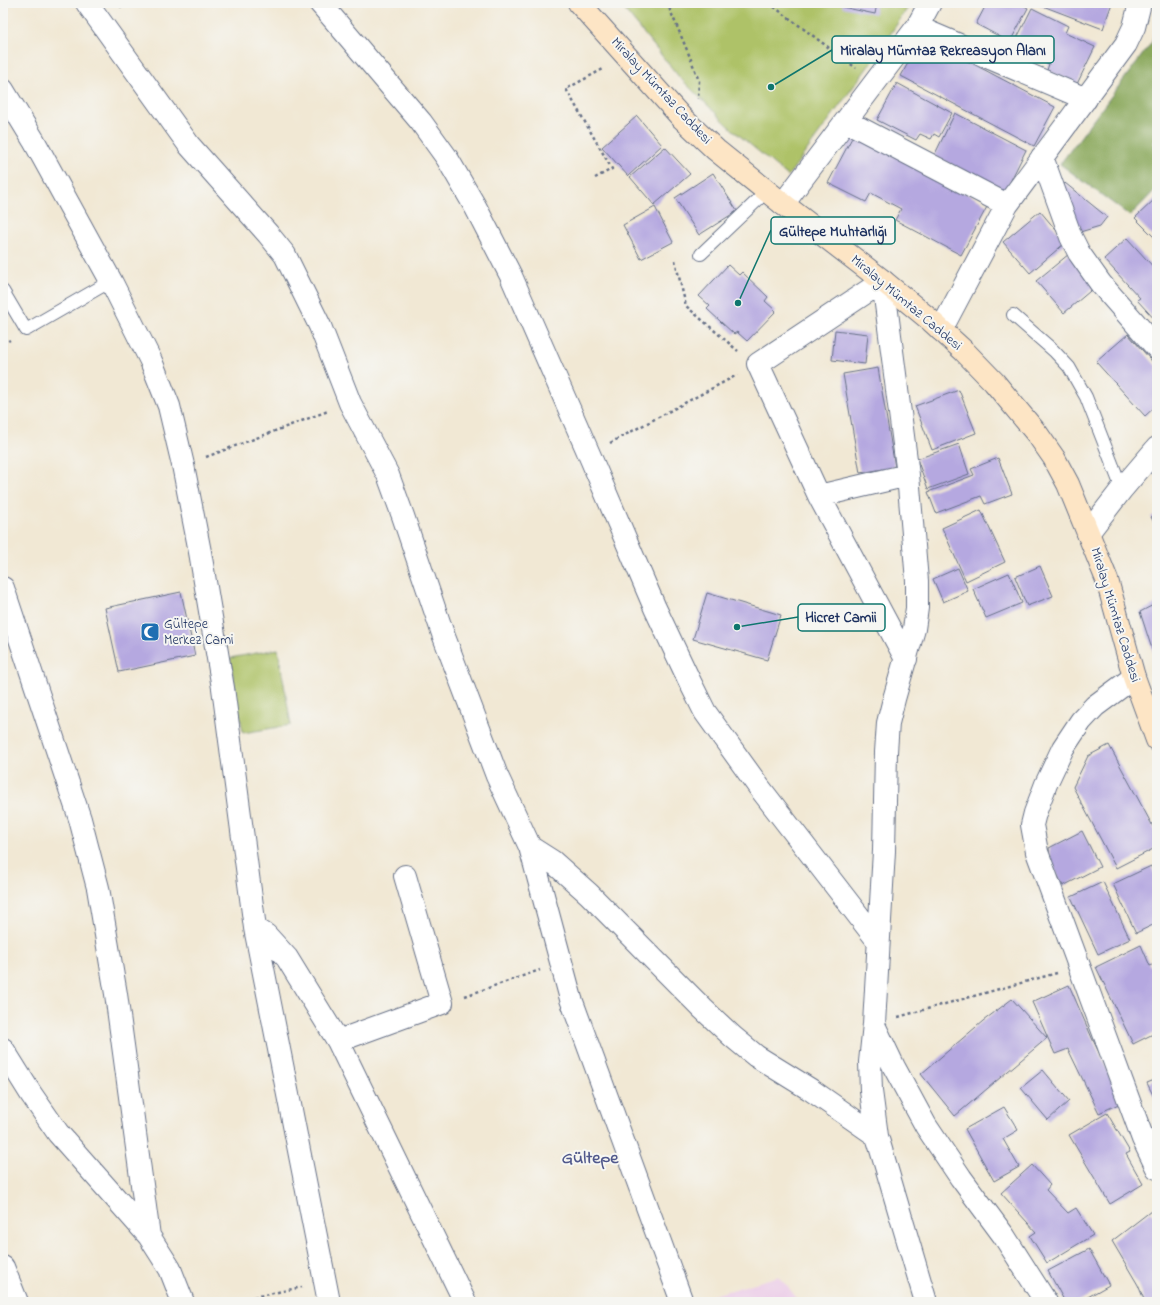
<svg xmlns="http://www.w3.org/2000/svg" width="1160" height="1305" font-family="'Indie Flower',sans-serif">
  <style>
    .built { fill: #edd1e9 }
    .green { fill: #aec267; stroke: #647862 }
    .forest { fill: #8aa85c; stroke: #526c5d }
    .building { fill: #b5a8e0 }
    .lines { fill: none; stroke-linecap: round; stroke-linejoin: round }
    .lane-casing { stroke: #667087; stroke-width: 14 }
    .street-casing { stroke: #667087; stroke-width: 24 }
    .secondary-casing { stroke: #667087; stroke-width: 24 }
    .path { stroke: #667087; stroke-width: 2.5; stroke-dasharray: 3 3; stroke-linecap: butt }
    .lane { stroke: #fff; stroke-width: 12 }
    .street { stroke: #fff; stroke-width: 22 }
    .secondary { stroke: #fde5c5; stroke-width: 22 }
    .labels { text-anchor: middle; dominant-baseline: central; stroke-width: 4; stroke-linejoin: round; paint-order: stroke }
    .street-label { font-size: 14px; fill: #1b2f5e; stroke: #f6f6f2 }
    .poi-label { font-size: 14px; fill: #1b2f5e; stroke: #f6f6f2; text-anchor: start }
    .district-label { font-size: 18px; font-weight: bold; fill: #51598c; stroke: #f6f6f2 }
    .leader { fill: none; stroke: #0f766e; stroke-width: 1.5 }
    .callout-dot { fill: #0f766e; stroke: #f6f6f2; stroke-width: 1.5 }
    .callout { fill: #f6f6f2; stroke: #0f766e; stroke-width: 1.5 }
    .callout-label { font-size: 15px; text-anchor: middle; font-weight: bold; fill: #1b2f5e }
  </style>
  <rect width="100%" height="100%" fill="#f6f6f2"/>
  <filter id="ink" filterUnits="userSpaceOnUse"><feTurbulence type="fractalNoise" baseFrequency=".025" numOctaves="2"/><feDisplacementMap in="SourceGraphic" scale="8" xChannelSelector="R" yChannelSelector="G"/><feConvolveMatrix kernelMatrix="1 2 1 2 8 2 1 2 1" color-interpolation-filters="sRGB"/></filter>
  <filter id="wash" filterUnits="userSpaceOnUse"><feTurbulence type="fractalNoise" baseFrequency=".012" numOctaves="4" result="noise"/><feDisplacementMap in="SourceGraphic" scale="16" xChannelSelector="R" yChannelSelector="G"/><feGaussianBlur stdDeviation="0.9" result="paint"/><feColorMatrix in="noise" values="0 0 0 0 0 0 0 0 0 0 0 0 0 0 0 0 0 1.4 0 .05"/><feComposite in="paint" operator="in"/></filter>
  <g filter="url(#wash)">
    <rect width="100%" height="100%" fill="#f1e8d4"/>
    <!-- built -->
    <path class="built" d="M779,1276L800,1302L693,1301Z"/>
    <!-- green -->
    <path class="green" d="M619,3H911L873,60L788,176L734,131L680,78Z
      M278,649L291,725L243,733L230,658Z"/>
    <!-- forest -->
    <path class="forest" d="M1157,21V139L1153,141L1157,156V188L1130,216L1060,164L1152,42Z"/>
    <g id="blocks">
      <!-- building -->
      <path class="building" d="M843,3H877L875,14L842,7Z
        M987,3H1019L1028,8L1010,42L976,24Z
        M1035,3H1112L1103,29Z
        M1032,8L1068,26L1065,33L1095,47L1077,84L1047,70L1049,64L1013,46Z
        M922,37L1055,107L1034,146L901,76Z
        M897,83L952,113L939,137L934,134L931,139L920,134L916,140L877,120Z
        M955,113L1026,150L1005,192L934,156Z
        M637,116L662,145L628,176L602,147Z
        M854,134L988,205L961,255L895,220L901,209L871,193L866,202L828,183Z
        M665,147L690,174L654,205L630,177Z
        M713,173L737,211L699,235L675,198Z
        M1065,183L1107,217L1100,226L1080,232L1061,188Z
        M1157,197V240L1135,218Z
        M655,207L673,242L641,259L623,225Z
        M1040,211L1066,242L1030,273L1003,242Z
        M1127,238L1157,271V322L1137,300L1140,298L1104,259Z
        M1069,254L1096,286L1064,313L1036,281Z
        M728,265L739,275L742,272L768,297L765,301L776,311L747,341L737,332L734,334L707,309L710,306L699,296Z
        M835,330L868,334L865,364L832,360Z
        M1128,334L1157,367V405L1145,416L1096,362Z
        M878,368L895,467L860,473L843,374Z
        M959,390L976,433L932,450L915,406Z
        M959,444L969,474L928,489L917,459Z
        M998,458L1012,494L985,504L981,496L936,513L928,492L974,475L971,469Z
        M981,510L1005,562L966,581L942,528Z
        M1157,514V528L1151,517Z
        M1040,566L1053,596L1027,606L1015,577Z
        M958,568L968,591L943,602L933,579Z
        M1009,573L1022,603L986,618L973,589Z
        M181,592L195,656L119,672L105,608Z
        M707,593L781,615L767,660L693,639Z
        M1157,603V650L1153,652L1140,612Z
        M1109,745L1157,834V847L1116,868L1073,787L1088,756Z
        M1082,831L1100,867L1063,886L1050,860L1049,848Z
        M1151,866L1157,879V923L1136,933L1113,884Z
        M1103,882L1130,939L1098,954L1071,897Z
        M1141,945L1150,966L1157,963V1032L1133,1044L1096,967Z
        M1069,985L1092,1038L1123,1102L1099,1113L1068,1049L1055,1054L1032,1002Z
        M1012,999L1047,1038L955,1116L921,1074L983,1021Z
        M1043,1070L1069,1101L1048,1120L1021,1088Z
        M1157,1079V1103L1147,1083Z
        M1004,1107L1018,1130L1003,1139L1019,1167L994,1181L965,1129Z
        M1107,1113L1130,1152L1126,1154L1143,1184L1110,1204L1069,1135Z
        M1032,1165L1050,1185L1046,1190L1068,1213L1076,1208L1093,1235L1047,1263L1030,1236L1036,1232L1001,1193Z
        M1151,1211L1157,1220V1302H1145L1138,1285L1112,1241Z
        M1089,1249L1109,1285L1079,1302H1065L1048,1271Z"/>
    </g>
  </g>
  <g filter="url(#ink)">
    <use href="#blocks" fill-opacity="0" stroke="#667087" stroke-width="1"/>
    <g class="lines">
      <!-- lane casing -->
      <g class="lane-casing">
        <path id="lane" d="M701,254L767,191
          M3,291L26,330L111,281
          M1013,315L1054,351L1069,367L1086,397L1122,489"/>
      </g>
      <!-- street casing -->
      <g class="street-casing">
        <path id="street" d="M87,3L189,145L268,234L285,255L320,326L350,403L388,475L403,516L443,634L497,776L530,847L571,999L682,1302
          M320,3L421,122L447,158L476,208L511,276L589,454L655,608L690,682L705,712L759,787L878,941
          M917,27L1086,99
          M3,90L34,141L111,281L151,361L169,406L183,465L200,552L223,688L255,928L329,1302
          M846,121L1007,205
          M1042,157L1071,237L1079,253L1101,284L1157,348
          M783,204L917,27L930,3
          M941,330L1007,205L1126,44L1134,27L1140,3
          M908,475L819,496L758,364L883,281L908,475L917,581V608L914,629L894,699L888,723L886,752L884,851L874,1024L870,1062L871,1091L877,1136L926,1302
          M819,496L906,659
          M1088,533L1122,489L1157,448
          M3,588L80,819L98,888L116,994L149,1236
          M1134,677L1095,706L1081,721L1063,748L1046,784L1035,813L1032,825L1037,852L1143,1139L1157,1168
          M530,847L552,861L589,894L703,1009L733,1037L756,1056L811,1090L877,1136
          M255,928L266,935L287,958L338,1041L465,1302
          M874,1025L894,1067L926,1126L961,1178L1004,1236L1046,1302
          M338,1041L442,1003L405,876
          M3,1049L31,1094L58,1133L149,1236L170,1269L183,1302
          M3,1267L17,1302"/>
      </g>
      <!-- secondary casing -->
      <g class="secondary-casing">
        <path id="secondary" d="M579,3L682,118L716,150L783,204L883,281L929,319L964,351L994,382L1038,435L1054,458L1068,484L1088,533L1107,580L1134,677L1157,740"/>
      </g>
      <!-- path -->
      <path class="path" d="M667,3L690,57L699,81L698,99
        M769,3L856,68
        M120,7L126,3
        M595,178L612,169L566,89L605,68
        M675,260L686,306L738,351
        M3,344L10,340
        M610,443L737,375
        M206,457L328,411
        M465,996L540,970
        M898,1017L1057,973
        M230,1302L302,1287"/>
      <!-- lane -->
      <use href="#lane" class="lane"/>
      <!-- street -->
      <use href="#street" class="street"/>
      <!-- secondary -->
      <use href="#secondary" class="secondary"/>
    </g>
  </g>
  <!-- icons -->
  <defs>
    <g id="mosque-square" transform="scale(1)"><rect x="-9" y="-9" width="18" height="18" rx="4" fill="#1f6fb2" stroke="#f6f6f2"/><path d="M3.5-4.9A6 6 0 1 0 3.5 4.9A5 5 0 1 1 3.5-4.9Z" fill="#fff"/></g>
  </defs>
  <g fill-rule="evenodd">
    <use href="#mosque-square" x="150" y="632"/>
  </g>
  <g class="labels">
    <!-- street labels -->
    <g class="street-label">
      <text transform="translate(661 91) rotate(47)">Miralay Mümtaz Caddesi</text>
      <text transform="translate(906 303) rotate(40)">Miralay Mümtaz Caddesi</text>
      <text transform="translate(1115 615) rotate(73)">Miralay Mümtaz Caddesi</text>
    </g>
    <!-- poi labels -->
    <g class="poi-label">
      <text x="164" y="624">Gültepe<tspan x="164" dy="16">Merkez Cami</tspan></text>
    </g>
    <!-- district labels -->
    <g class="district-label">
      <text x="590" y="1159">Gültepe</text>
    </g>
  </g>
  <!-- callouts -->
  <path class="leader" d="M771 87L832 50M738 303L771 230M737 627L798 617"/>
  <g class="callout-dot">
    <circle cx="771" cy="87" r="4"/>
    <circle cx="738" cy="303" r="4"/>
    <circle cx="737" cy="627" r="4"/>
  </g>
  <g class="callout">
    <rect x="832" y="36" width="222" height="27" rx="4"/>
    <rect x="771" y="217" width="124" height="27" rx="4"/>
    <rect x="798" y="604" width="87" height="27" rx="4"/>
  </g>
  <g class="callout-label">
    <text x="943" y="55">Miralay Mümtaz Rekreasyon Alanı</text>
    <text x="833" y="236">Gültepe Muhtarlığı</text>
    <text x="841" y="622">Hicret Camii</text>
  </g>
  <!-- margin -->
  <rect width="1160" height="1305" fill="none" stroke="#f6f6f2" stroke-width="16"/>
</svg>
